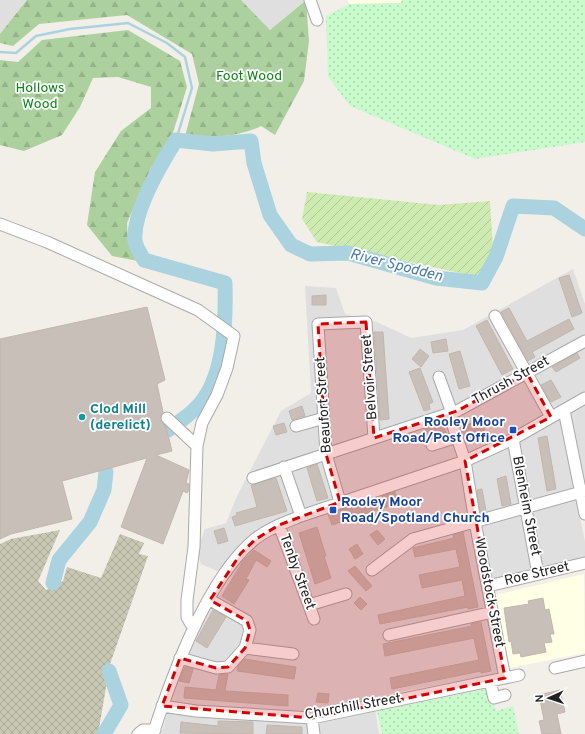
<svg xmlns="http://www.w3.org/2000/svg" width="585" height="734" font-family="Overpass,sans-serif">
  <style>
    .residential { fill: #e0dfdf }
    .education { fill: #ffffe5 }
    .construction { fill: url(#construction-cross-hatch) }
    .forest { fill: url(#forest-firs) }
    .park { fill: url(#park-dots) }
    .garden { fill: url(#garden-furrows) }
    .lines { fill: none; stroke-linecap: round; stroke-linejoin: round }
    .stream { stroke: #aad3df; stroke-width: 2.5 }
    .river { stroke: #aad3df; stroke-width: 15 }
    .building { fill: #c7bfb8; stroke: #c4b6ab }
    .minor-casing { stroke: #a9a9a9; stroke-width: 13 }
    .minor { stroke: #fff; stroke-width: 11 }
    .marked { fill: #d40000; fill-opacity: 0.2; stroke: #d40000; stroke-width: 3; stroke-dasharray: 8 5; stroke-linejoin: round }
    .culture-dot { fill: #0f9aa8; stroke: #fff; stroke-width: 1.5 }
    .transit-dot { fill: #1a4fb4; stroke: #fff; stroke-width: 1.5 }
    .labels { text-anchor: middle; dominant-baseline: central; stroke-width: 3.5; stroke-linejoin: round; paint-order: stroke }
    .park-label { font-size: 14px; fill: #0c8416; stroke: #fff }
    .street-label { font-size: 14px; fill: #222; stroke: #fff }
    .culture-label { font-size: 14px; font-weight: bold; fill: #0d838f; stroke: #fff; text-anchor: start }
    .transit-label { font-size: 14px; font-weight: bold; fill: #164399; stroke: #fff; text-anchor: end }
    .water-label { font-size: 15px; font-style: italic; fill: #4a7aab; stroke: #fff }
  </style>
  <defs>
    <pattern id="construction-cross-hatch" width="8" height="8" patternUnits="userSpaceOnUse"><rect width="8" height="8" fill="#c7c7b4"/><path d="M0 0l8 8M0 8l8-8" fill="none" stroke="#abab9a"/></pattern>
    <pattern id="forest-firs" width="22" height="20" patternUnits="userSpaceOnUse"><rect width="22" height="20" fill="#add19e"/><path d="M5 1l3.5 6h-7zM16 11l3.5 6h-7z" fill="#95b388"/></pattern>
    <pattern id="park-dots" width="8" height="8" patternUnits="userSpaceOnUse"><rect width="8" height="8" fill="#c8facc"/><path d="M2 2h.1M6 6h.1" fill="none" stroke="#acd6af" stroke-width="1.8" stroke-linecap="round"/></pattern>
    <pattern id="garden-furrows" width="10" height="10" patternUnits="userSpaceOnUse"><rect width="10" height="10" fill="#cdebb0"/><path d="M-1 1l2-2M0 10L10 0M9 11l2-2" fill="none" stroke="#b0c997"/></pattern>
  </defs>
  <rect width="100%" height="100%" fill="#f2efe9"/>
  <!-- residential -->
  <path class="residential" d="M0,0H27L0,34Z
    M241,0H305L270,30Z
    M573,269L585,304V484L573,487L585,541V558L481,586L499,673L373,697L379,734H161L186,656L196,634L231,577L201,564L197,550L205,529L226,523L237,496L281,411L311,393L305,286L336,288L345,314L377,322L411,338L463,330Z"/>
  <!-- education -->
  <path class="education" d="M347,0H402V3L350,4Z
    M584,574L585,653L509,668L495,595Z"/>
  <!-- construction -->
  <path class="construction" d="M60,530L38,581L46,590L63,581L67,567L101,578L120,534L144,543L139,554L148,556L110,664L98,734H0V544L11,539Z"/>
  <!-- forest -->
  <path class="forest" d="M27,0H241L270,30L306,0L309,41L304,81L275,135L261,126C237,138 212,137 185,136L199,84L192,54L127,15L39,24L13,46L0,43V34Z
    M128,30L180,61L187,87L172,136L151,168L127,223L128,242L138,261L112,256L87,225L95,172L121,131L151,108V87L118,77L93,78L80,107L62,135L24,151L0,145V60L18,62L42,40Z"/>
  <!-- park -->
  <path class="park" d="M402,0H585V142L475,159L350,106L328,77L326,16L350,4L401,3Z
    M491,688L496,711L513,706L519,734H382L377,711Z"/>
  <!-- garden -->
  <path class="garden" d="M307,192L439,205L490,201L493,249L483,278L317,242L302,219Z"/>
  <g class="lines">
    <!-- stream -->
    <path class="stream" d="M0,52L16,53L36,36L70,29L128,23L167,43L185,57L192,88L176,140"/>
    <!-- river -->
    <path class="river" d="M168,430C177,423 187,417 195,409C225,381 226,322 225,283L144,260C141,254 135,246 135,240C133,212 161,164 176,140L213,144L251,141L254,163L270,215L291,245L310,254L348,253L436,278L482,283L496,257L513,206L554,208L585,229
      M53,583L59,560L90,522L104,490L106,472
      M104,734L121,705L109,671"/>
  </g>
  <!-- building -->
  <path class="building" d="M569,275L582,313L572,317L559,278Z
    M326,295V305H312V296Z
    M147,307L165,380L157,384L163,412L160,420L166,427L172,451L156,455L189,470L186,483L189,484V490L187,493L183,491L163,544L121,527L147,458L62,481L72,519L11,534L0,539V339Z
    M509,308L527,341L569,319L574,329L532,352L535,357L528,361L501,312Z
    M487,320L513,369L502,375L476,326Z
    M374,332H383L389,419L380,420Z
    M446,339L448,351L433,353L431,342Z
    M420,349L429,356L421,367L412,359Z
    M460,351L470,386L459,389L449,354Z
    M577,353L580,358L556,372L552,367Z
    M420,368L433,402L429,404L430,409L424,411L409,372Z
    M551,380L561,397L551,402L541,385Z
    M302,406L305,416L292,420L289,411Z
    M480,419L485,430L466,439L461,428Z
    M284,423L287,432L276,435L273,426Z
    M443,423L446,433L428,439L425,429Z
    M547,436L556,489L547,491L538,438Z
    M317,464L328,498L317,501L307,468Z
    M506,476L511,504L502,506L497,479Z
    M276,478L287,511L235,526L232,517L237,515L236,513L257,507L251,485Z
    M482,489L486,511L480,512L477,490Z
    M395,492L398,500L392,502V505L332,525L328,514L364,502L365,505L383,499L382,496Z
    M317,527L326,556H324L331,578L315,584L299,533Z
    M224,528L228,541L218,544L214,531Z
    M377,530L385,539L378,545L370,535Z
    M463,532L478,607L468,609V607L380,624L378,615L465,596L462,580L422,588L419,575L460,567L456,549L415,557L413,548L454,538L453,535Z
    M357,544L363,554L355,559L349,549Z
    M254,550L271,561L267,567L256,560L246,579L249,580L234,604L222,596L243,561Z
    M355,566L372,586L366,591L348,571Z
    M360,597L367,604L361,610L354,603Z
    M543,598L545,610L549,609L554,634H550L552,642L544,643L546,652L521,657L520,653L513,654L511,641L509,642L504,608L529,604L528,601Z
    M213,610L226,617L207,648L196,641Z
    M481,622L491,671L481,673V671L392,689L390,678L479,660L476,648L474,638L385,656L383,644L472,626L471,624Z
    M244,659L296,667L294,679L237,671L238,666Z
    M185,667L193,669L189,683L179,681Z
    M228,674L225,691L288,695V706L184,698L185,687L216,690L219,675Z
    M560,690L565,712L557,714L561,734H542L539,721L544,720L539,695Z
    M318,693L329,694L328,703L316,702Z
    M218,721L253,722V734L180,733L181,722L218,726Z
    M267,725L302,727V734H266Z"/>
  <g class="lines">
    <!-- minor casing -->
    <g class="minor-casing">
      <path id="minor" d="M310,0L317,20
        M0,224L47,242L198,310L234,336L227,368L217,395L202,423L197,446L194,547L187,600V617L191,624L195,626
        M495,316L551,417
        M439,377L452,413
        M564,410L585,514
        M449,414L465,461L475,522L505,678
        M167,418L197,446
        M296,426L324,418
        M513,439L538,574
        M432,445L457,437
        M284,467L301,516
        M253,478L457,411L585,341
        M340,502L326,454L318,324L366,322L374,438
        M279,525L314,619
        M372,570L413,539L585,491
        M488,586L585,563
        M210,600L247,621L250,630L245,648L293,654
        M309,605L346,594
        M389,635L493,612
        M180,658L216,668L228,667L245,648
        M555,668L585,661
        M490,681L494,698L505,695
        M162,706L196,711L312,718L519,675
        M312,718L314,734
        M138,734L143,730H155
        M153,734C172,676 207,578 255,539C269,528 286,522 301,516L465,461L513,439L585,398"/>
    </g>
    <!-- minor -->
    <use href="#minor" class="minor"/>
  </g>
  <!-- marked area -->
  <path class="marked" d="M366,322L374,438L457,411L527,373L551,417L465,461L505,678L312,718L162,706L180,658L216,668L228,667L245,648L250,630L247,621L210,600L241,553L256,539L279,525L340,502L326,454L318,324Z"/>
  <!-- markers -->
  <circle class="culture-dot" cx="82" cy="417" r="4"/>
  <g class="transit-dot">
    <rect x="509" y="426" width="8" height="8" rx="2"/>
    <rect x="329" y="506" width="8" height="8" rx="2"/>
  </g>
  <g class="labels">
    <!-- park labels -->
    <g class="park-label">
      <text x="249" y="76">Foot Wood</text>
      <text x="40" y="88">Hollows<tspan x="40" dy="16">Wood</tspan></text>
    </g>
    <!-- street labels -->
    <g class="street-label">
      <text transform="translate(370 377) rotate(-94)">Belvoir Street</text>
      <text transform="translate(511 381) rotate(-29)">Thrush Street</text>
      <text transform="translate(324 405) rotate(-94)">Beaufort Street</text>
      <text transform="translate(526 506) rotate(79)">Blenheim Street</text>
      <text transform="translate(297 572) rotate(70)">Tenby Street</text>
      <text transform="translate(537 574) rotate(-13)">Roe Street</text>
      <text transform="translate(489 593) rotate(79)">Woodstock Street</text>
      <text transform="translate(353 707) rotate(-10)">Churchill Street</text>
    </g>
    <!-- culture labels -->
    <g class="culture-label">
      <text x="90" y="409">Clod Mill<tspan x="90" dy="16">(derelict)</tspan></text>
    </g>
    <!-- transit labels -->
    <g class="transit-label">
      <text x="505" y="422">Rooley Moor<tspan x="505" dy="16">Road/Post Office</tspan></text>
      <text x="341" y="502" text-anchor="start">Rooley Moor<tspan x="341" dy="16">Road/Spotland Church</tspan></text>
    </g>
    <!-- water labels -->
    <g class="water-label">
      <text transform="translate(396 266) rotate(14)">River Spodden</text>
    </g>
  </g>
  <!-- north arrow -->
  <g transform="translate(549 698) rotate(267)" stroke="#ffffff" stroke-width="3" paint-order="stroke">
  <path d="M0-3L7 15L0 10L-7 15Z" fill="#222222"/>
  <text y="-6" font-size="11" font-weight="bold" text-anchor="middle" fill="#222222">N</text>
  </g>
</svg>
